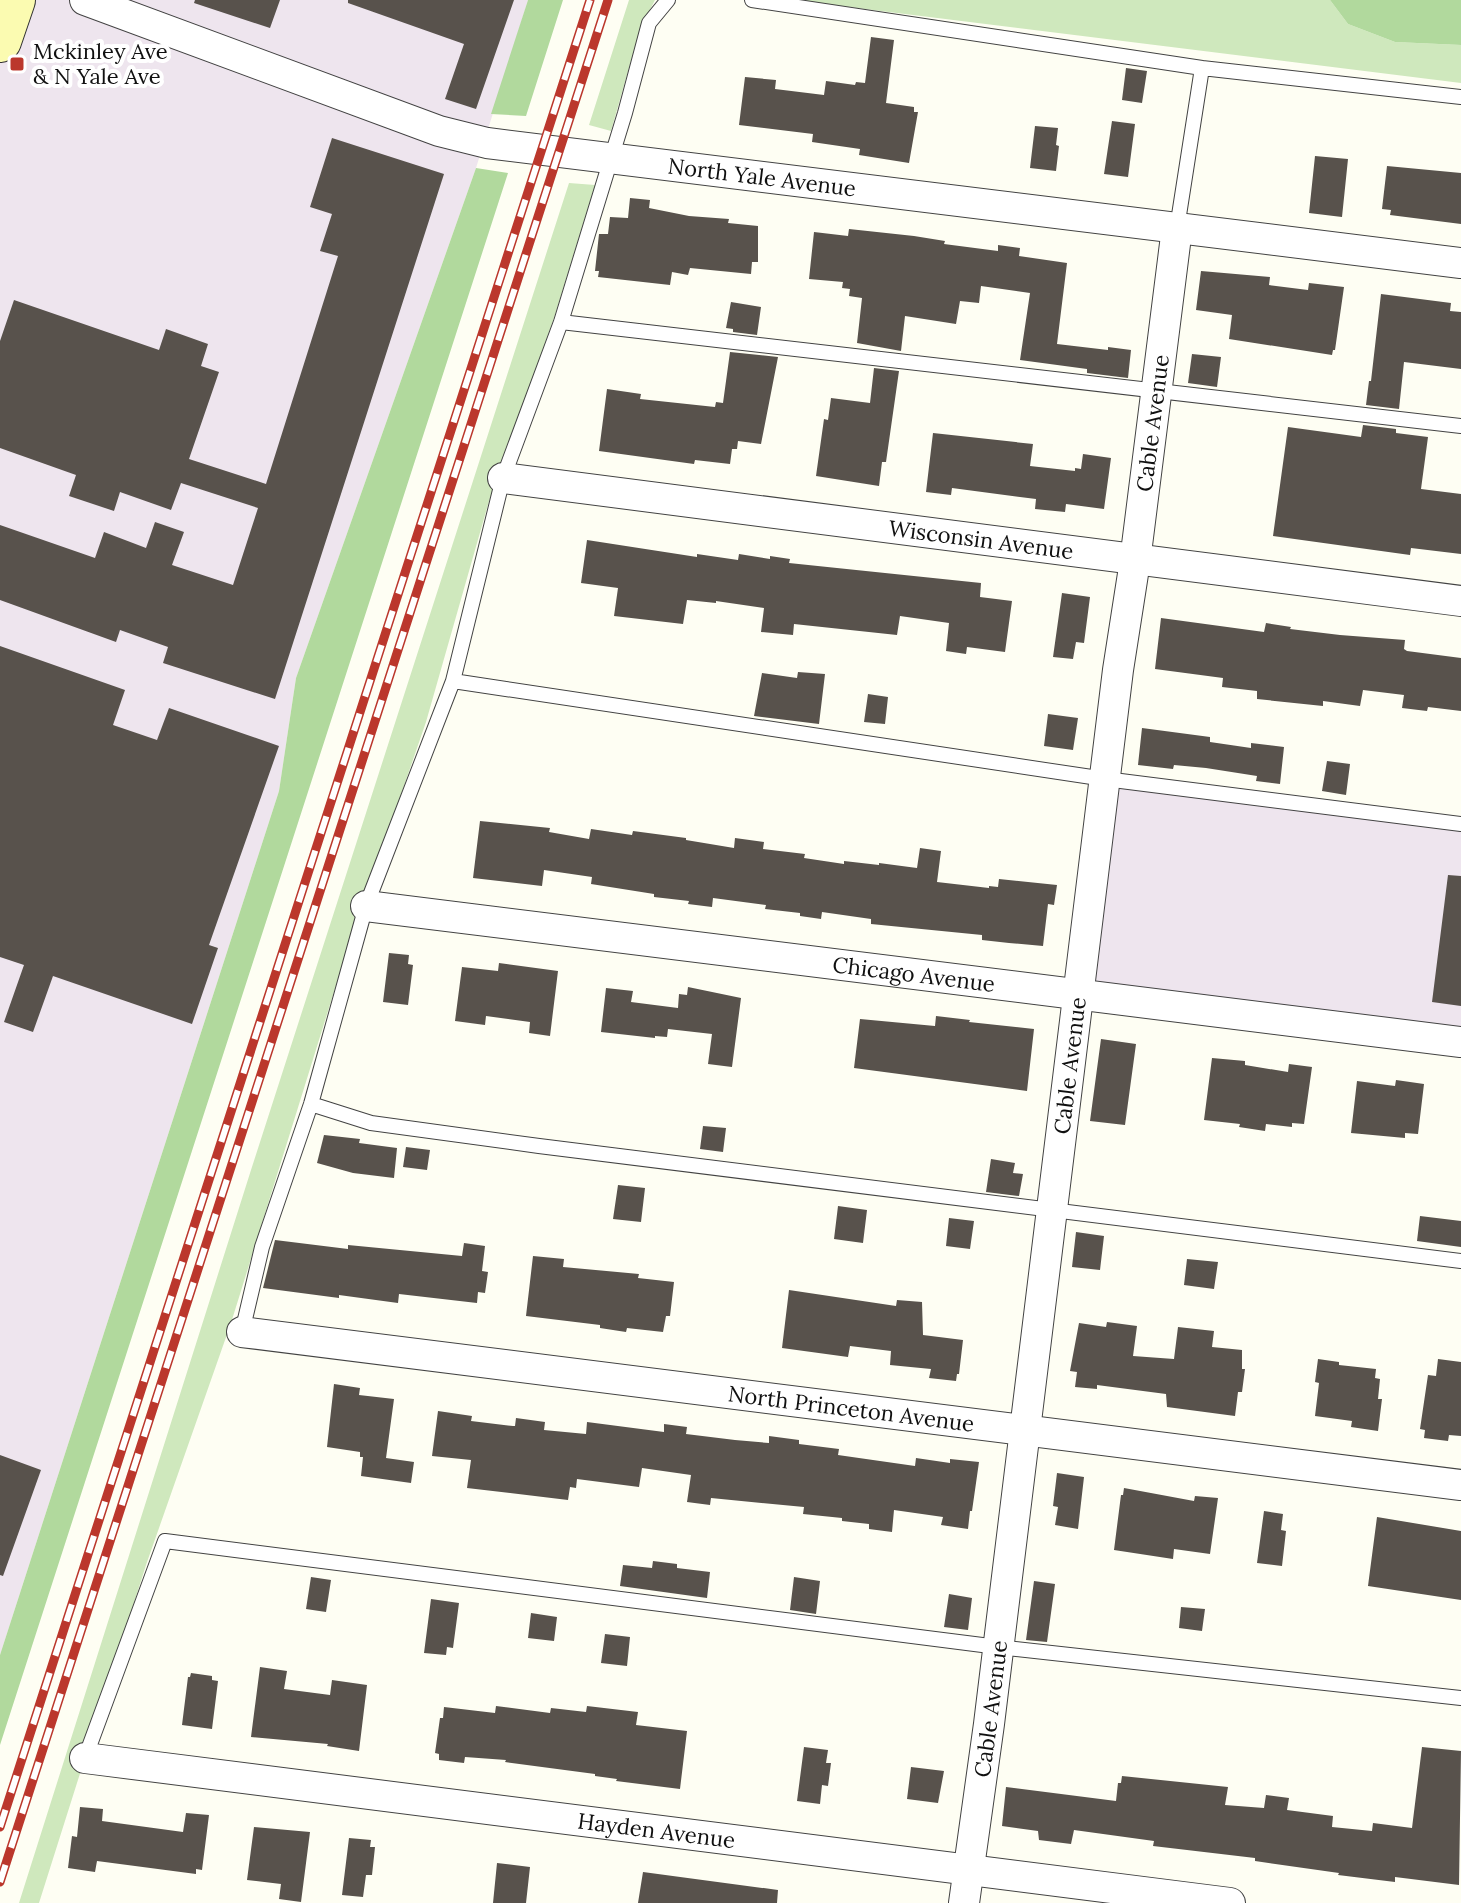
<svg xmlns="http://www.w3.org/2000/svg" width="1461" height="1903" font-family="Lora,serif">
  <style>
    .industrial { fill: #eee5ee }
    .green { fill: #cfe8bd }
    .forest { fill: #b1d99d }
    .building { fill: #58524c }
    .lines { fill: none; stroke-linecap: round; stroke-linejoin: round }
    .service-casing { stroke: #434343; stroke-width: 16 }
    .minor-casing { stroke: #434343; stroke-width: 32 }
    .secondary-casing { stroke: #323232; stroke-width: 44 }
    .service { stroke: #fff; stroke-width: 14 }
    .minor { stroke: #fff; stroke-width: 30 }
    .secondary { stroke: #fbfbb1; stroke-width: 42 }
    .rail-casing { stroke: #bb372c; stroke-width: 9 }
    .rail { stroke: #fff; stroke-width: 6; stroke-dasharray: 18; stroke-linecap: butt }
    .poi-dot { fill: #bb372c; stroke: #fff; stroke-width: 3 }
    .labels { text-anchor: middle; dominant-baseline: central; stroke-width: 8; stroke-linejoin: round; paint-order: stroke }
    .poi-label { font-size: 22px; fill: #101010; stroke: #fff; text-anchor: start }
    .street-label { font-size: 22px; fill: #101010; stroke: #fff }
  </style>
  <rect width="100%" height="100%" fill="#fefef3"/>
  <!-- industrial -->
  <path class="industrial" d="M0,0H528L476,168L296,678L279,791L0,1655Z
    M1105,779L1461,824V1042L1079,996Z"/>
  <!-- green -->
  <path class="green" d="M629,0H655L640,29L611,131L589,125Z
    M792,0H1330L1348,24L1395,42L1461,45V83Z
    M569,183L595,185L554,318L489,501L426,722L342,966L231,1323L146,1565L39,1903H19L251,1170Z"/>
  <!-- forest -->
  <path class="forest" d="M528,0H563L526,116L491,114Z
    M1330,0H1461V45L1395,42L1348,24Z
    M476,168L508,173L0,1745V1655L279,791L296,678Z"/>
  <!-- building -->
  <path class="building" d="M195,0H280L270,28L194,3Z
    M348,0H514L476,109L445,99L464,44L348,3Z
    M871,37L894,40L886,103L914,107V112H918L909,163L859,155L860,149L812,142L813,134L739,125L745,77L776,80L775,89L824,95L826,81L855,85L856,82L865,83Z
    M1126,68L1147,71L1142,103L1122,100Z
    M1112,121L1135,124L1128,177L1104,174Z
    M1035,126L1058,128L1056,145L1059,146L1056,171L1030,168Z
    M332,138L444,174L275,699L163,663L168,647L120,630L116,642L0,600V525L95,558L104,532L146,548L155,522L184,532L172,565L233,585L258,508L181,483L171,510L120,492L114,511L69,496L76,475L0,448V341L14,300L159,350L166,329L208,344L201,366L219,372L189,459L266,484L338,256L320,251L332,214L310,207Z
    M1315,156L1348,159L1342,217L1309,213Z
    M1387,166L1461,173V224L1390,215L1391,210L1382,209Z
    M630,198L650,200L649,208L689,216L729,219L728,223L758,226V262H752L751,274L690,268L688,275L672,272L670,285L598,277L599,271H595L599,234H608L610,217L628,218Z
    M849,229L914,236L945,241L944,244L998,251V245L1020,248L1019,256L1067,263L1057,344L1108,350V347L1131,350L1128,378L1087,373V369L1020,360L1030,293L981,286L979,303L960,301L956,324L905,316L901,351L857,343L862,298L849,296L850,289L842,288L843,282L809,279L814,232L848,236Z
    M1201,271L1270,277L1269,285L1308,290L1309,283L1344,287L1335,350H1333L1332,355L1229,339L1232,315L1196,310Z
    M1381,294L1451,303L1450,311L1461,312V369L1404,362L1399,409L1366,405L1369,381H1371Z
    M731,302L761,307L757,335L733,332V329L726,328Z
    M730,352L778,357L761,444L738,441L737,449H732L730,464L695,460L694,464L599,451L607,389L641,394L640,399L715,407L716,402L723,403Z
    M1192,354L1221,357L1217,387L1188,383Z
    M874,368L899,371L886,462H882L879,486L816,476L824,419L828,420L831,398L870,403Z
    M1363,425L1396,429V433L1428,437L1421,489L1461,494V554L1411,548L1410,555L1273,536L1288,427L1361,437Z
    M933,433L1033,444L1030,466L1075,471V468L1081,469L1083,454L1111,458L1104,509L1066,504L1065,512L1035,509L1036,499L952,488L951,495L926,492Z
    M587,540L697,557V554L738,560L739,554L770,559V556L790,559L789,563L981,583L980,597L1012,601L1005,652L967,647L966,654L946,651L949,623L900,616L897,635L794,624L793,635L761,632L764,608L716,601V603L687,600L683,624L614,616L618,588L581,583Z
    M1062,593L1090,597L1084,643L1076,642L1073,659L1053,657Z
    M1161,618L1264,632L1266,623L1291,627L1290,629L1340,635L1405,640L1404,649L1407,651L1461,658V711L1428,707L1427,711L1402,708L1404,695L1363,690L1360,706L1323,701V706L1257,699V691L1222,687L1223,678L1155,669Z
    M0,646L125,690L113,725L157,740L169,708L279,746L209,945L218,948L192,1024L53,976L33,1032L4,1022L24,965L0,957Z
    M798,672L825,674L819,724L754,716L762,673L797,678Z
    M868,694L888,697L885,724L864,722Z
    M1048,714L1078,718L1073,750L1044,746Z
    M1142,728L1210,737V742L1251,748V743L1284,747L1280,784L1256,781L1257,776L1206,768L1174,765L1173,769L1138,765Z
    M1327,761L1350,764L1346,795L1322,791Z
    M480,821L550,828L549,832L589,839L591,829L632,835L633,831L686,838V840L734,848L735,838L764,842L763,849L805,854L804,858L844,864V861L879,865V863L917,868L920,848L941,851L937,882L989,888V886L998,887L999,879L1057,885L1054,905L1048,904L1043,946L1009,943L982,940V935L871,924V919L822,912L821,919L800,916V913L765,909L766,905L713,898L712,907L688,904L689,901L654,897V894L591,884L592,877L544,870L542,886L473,878Z
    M1448,875L1461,876V1006L1432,1002Z
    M389,953L409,955L408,964L413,965L408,1005L383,1002Z
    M499,963L558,971L550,1036L529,1033L530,1022L486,1016L485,1025L455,1021L462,967L498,971Z
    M688,987L741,998L732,1067L708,1064L712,1034L668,1029L667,1037L655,1036V1038L601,1032L606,988L633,991L631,1002L678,1008L679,994L687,995Z
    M936,1016L970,1020L969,1022L1034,1029L1027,1091L854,1068L860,1019L935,1026Z
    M1101,1039L1136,1044L1125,1125L1090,1121Z
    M1212,1058L1245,1061V1065L1288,1072L1289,1064L1312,1067L1304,1124L1292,1123V1127L1266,1124L1265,1131L1239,1127L1240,1124L1204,1120Z
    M1396,1080L1424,1084L1418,1134L1405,1133V1138L1351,1133L1357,1081L1395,1086Z
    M703,1126L726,1128L723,1152L700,1149Z
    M324,1135L360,1139L359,1143L397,1148L394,1178L353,1173L317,1163Z
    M406,1147L430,1150L427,1170L403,1167Z
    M991,1159L1015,1163L1013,1173L1023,1174L1019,1196L986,1192Z
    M618,1185L645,1188L641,1222L613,1219Z
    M838,1206L867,1210L863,1243L834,1239Z
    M1420,1216L1461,1221V1247L1417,1241Z
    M949,1218L974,1221L970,1249L946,1246Z
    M1076,1232L1104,1236L1100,1270L1072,1267Z
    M275,1240L348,1249V1245L462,1256L464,1243L485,1246L482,1271L488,1272L485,1293L478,1292L477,1303L399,1294L398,1303L339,1295V1298L263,1288Z
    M533,1256L564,1259L563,1267L639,1274L638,1278L674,1282L670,1316H666L663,1332L627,1328L626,1332L600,1328V1325L526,1316Z
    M1187,1259L1218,1262L1214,1289L1184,1285Z
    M789,1290L896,1306L897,1300L922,1302L923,1335L963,1340L959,1374H957L956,1381L929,1378L931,1369L890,1365L891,1351L850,1346L848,1357L782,1348Z
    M1107,1322L1137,1326L1133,1356L1174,1359L1178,1327L1214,1331L1212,1347L1242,1350V1369H1245L1242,1392H1238L1235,1416L1167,1407L1166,1394L1097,1385V1389L1075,1387L1077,1372L1070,1371L1079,1323L1106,1327Z
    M1318,1359L1339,1362V1365L1376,1369L1375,1378L1380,1379L1378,1399H1382L1378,1431L1351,1427L1352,1421L1315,1416L1319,1383L1315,1382Z
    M1438,1359L1461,1362V1436L1449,1435L1448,1441L1424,1438L1425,1430L1420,1429L1428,1375L1436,1376Z
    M334,1384L360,1388L359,1395L394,1399L386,1458L414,1462L411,1483L361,1476L363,1457H360V1452L327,1447Z
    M438,1411L472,1416L471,1421L513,1426H515L516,1418L545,1422L544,1430L586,1434L587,1422L664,1432V1424L687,1427L686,1434L735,1440L769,1443V1436L799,1440V1444L839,1449L838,1455L915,1466L916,1458L950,1463V1459L979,1462L972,1511H970L968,1529L941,1525L943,1517L894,1510L892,1532L869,1529V1524L842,1521V1518L803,1514L804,1507L711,1498L710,1505L687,1502L691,1475L642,1468L639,1487L577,1479L576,1488L570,1487L568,1500L467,1488L471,1460L432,1456Z
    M0,1455L41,1470L3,1576L0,1575Z
    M1057,1473L1084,1477L1078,1529L1055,1525L1058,1507L1053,1506Z
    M1124,1488L1194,1501L1195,1496L1218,1498L1210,1554L1174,1549L1173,1559L1114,1550L1121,1495H1123Z
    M1264,1511L1283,1514L1281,1530L1286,1531L1282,1566L1257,1563Z
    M1377,1517L1461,1531V1600L1368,1586Z
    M653,1561L677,1564V1568L710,1572L707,1598L620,1586L623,1565L652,1568Z
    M311,1577L331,1580L326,1612L306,1609Z
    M794,1577L820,1581L816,1614L790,1610Z
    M1034,1581L1055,1584L1047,1642L1026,1640Z
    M949,1594L972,1598L968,1630L944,1627Z
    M431,1599L459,1603L453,1648L447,1647L446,1655L424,1653Z
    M1181,1607L1205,1609L1202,1631L1179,1628Z
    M531,1613L557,1617L554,1641L528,1638Z
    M605,1634L630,1637L627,1666L601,1663Z
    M260,1667L287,1671L284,1689L330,1695L332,1680L367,1685L359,1751L327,1746L328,1744L251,1737Z
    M191,1673L212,1676V1680L218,1681L212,1729L182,1725L188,1677H190Z
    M496,1706L550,1713L551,1708L586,1712L587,1706L638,1712L636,1725L687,1731L680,1789L616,1781L617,1779L595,1776V1774L505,1762L506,1760L465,1757L464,1763L439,1760V1754L435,1753L440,1718H443L444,1707L495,1713Z
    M804,1747L828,1750L826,1763H831L828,1786L822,1785L820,1804L797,1801Z
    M1422,1747L1461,1751L1459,1885L1395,1877V1882L1338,1875L1339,1873L1255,1861V1858L1153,1846L1154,1841L1074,1830L1071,1844L1039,1840L1038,1831L1002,1826L1006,1787L1116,1801L1118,1783H1121L1122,1776L1228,1787L1225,1805L1264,1808L1266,1795L1289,1798L1287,1810L1333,1816L1332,1827L1372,1831L1373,1823L1412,1828Z
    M911,1767L944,1771L938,1803L907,1799Z
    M80,1807L103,1809L102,1821L183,1832L186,1813L209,1815L202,1870L196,1869V1874L97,1861L95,1872L68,1868L72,1836L77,1837Z
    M254,1827L310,1832L301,1902L279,1899L281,1884L247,1880Z
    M349,1838L371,1840L370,1847H375L372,1875H366L363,1897L342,1895Z
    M497,1863L530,1867L526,1903H493Z
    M643,1872L778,1890L777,1903H638Z"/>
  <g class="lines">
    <!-- service casing -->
    <g class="service-casing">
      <path id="service" d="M752,0L1202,68L1461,97
        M1177,228L1202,68
        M561,322L1461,426
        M453,681L1105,779L1461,824
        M311,1104L371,1123L539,1146L1461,1261
        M242,1332L262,1247L311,1104L366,906L453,681L503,478L561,322L625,113L649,23L668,0
        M85,1758L165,1541L998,1647L1461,1698"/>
    </g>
    <!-- minor casing -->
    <g class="minor-casing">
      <g id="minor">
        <path id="s1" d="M85,0L439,131L487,143L1461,263"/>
        <path id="s2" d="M503,478L1461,601"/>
        <path id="s3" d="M366,906L1461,1042"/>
        <path id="s4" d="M242,1332L1461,1485"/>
        <path id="s5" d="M85,1758L1230,1903"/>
        <path id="s6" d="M964,1903L989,1724L1118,670L1135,561L1177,228"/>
      </g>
    </g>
    <!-- secondary casing -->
    <g class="secondary-casing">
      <path id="secondary" d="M0,41L14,0"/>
    </g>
    <!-- service -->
    <use href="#service" class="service"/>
    <!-- minor -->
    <use href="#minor" class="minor"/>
    <!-- secondary -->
    <use href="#secondary" class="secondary"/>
    <!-- rail casing -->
    <g class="rail-casing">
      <path id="rail" d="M0,1827L590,0
        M0,1882L608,0"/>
    </g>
    <!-- rail -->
    <use href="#rail" class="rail"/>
  </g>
  <!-- markers -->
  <rect class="poi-dot" x="9" y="56" width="16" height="16" rx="4"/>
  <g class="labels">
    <!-- poi labels -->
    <g class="poi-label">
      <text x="33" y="51">Mckinley Ave<tspan x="33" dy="25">&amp; N Yale Ave</tspan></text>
    </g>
    <!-- street labels -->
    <g class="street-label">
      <text stroke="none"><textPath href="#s1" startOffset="704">North Yale Avenue</textPath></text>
      <text stroke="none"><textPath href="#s6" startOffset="1492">Cable Avenue</textPath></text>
      <text stroke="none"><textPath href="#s2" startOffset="482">Wisconsin Avenue</textPath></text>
      <text stroke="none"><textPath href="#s3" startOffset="552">Chicago Avenue</textPath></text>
      <text stroke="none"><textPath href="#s6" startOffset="844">Cable Avenue</textPath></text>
      <text stroke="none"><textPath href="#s4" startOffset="614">North Princeton Avenue</textPath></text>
      <text stroke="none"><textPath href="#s6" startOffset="196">Cable Avenue</textPath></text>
      <text stroke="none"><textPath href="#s5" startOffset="576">Hayden Avenue</textPath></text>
    </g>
  </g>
</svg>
